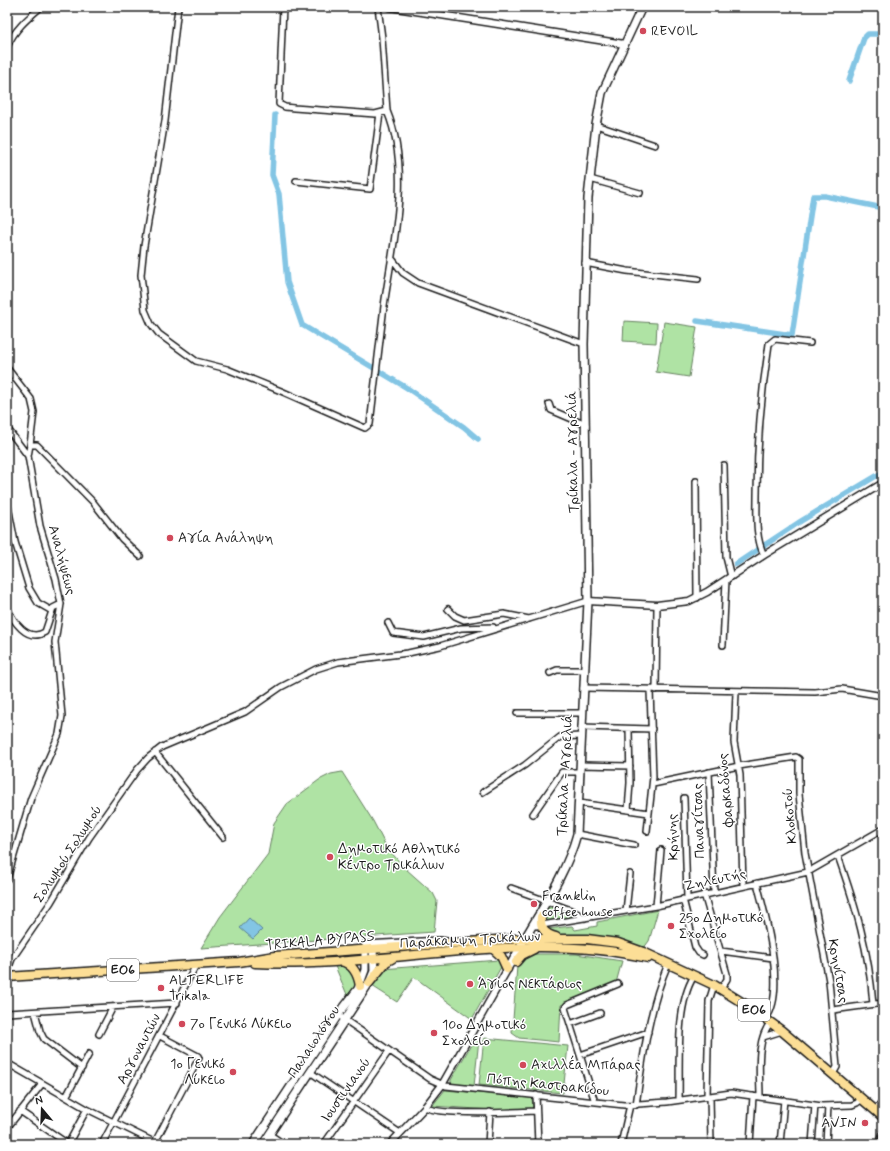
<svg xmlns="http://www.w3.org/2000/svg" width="890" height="1151" font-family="Mynerve,sans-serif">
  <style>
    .green { fill: #afe3a4; stroke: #668060 }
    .water { fill: #83c5e4; stroke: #5a8194 }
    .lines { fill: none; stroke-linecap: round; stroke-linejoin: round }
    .canal { stroke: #83c5e4; stroke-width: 5.5 }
    .minor-casing { stroke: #1c1c1c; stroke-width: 8 }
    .tertiary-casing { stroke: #1c1c1c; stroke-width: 9 }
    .secondary-casing { stroke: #1c1c1c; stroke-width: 10 }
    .primary-casing { stroke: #1c1c1c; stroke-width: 11 }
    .minor { stroke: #fff; stroke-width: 5 }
    .tertiary { stroke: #fff; stroke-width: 6 }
    .secondary { stroke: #fff; stroke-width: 7 }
    .primary { stroke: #fcde96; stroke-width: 8 }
    .poi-dot { fill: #d1495b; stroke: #fff; stroke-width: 1.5 }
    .labels { text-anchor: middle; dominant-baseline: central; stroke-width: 3; stroke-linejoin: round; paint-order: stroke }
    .shield { fill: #fff; stroke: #606060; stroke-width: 1 }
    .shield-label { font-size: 13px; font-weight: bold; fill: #1c1c1c }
    .poi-label { font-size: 14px; fill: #1c1c1c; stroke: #fff; text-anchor: start }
    .street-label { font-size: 14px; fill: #1c1c1c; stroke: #fff }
  </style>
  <rect width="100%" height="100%" fill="#fff"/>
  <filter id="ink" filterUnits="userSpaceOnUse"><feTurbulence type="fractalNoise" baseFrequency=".025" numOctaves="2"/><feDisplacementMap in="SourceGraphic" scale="8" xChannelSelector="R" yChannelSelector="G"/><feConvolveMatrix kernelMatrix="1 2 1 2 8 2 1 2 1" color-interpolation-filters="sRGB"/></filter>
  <g filter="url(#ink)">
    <!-- green -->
    <path class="green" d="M624,321L657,323L656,343L623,341Z
      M664,322L697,327L689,377L656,372Z
      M342,772L373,821L387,848L406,869L433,893L437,901L434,932L201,948L220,917L268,854L274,823L287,804L319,780L331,774Z
      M547,906L569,913L571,916L544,922L542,917Z
      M658,910L649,941L643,949L554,937L547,929L572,926L575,930L597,926V922Z
      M533,954H576L622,961L616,983L561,1005L559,1042L519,1038L512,1033L517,966L520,960Z
      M499,960L501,967L472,1019L414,977L397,1002L372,986L382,969Z
      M335,966H344L352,970L356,984L348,997Z
      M475,1038L479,1039L474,1086L451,1084V1080Z
      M484,1038L568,1046L563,1093L479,1085Z
      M445,1090L532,1098L533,1109L492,1110L432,1106Z"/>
    <!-- water -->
    <path class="water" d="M249,918L262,930L253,939L240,928Z"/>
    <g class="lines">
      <!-- canal -->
      <path class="canal" d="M849,81L864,38L868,34H883
        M275,115L272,175L279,194L287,282L302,325L407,388L464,427L478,439
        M697,321L792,335L813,196H825L883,208
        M736,564L801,521L883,472"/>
      <!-- minor casing -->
      <g class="minor-casing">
        <path id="minor" d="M178,7L165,121L144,246L141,275L145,310L151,324L159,334L196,361L227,369L281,391L365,428L370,424C375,385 379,345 384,306C393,243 412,172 387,111L375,114L294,108L285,107L279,104L283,7
          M378,7L382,38L387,111
          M7,47C14,30 27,19 41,7
          M596,125L655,145
          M590,179L640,193
          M296,181L370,189L380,113
          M393,260L403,273L418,283L584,344
          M585,263L627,271L698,279
          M7,368L31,399L34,412L30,445
          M549,404L551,410L586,425
          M7,428L28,456
          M724,465L726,557L731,577
          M696,481L697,598
          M7,501L15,542L29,588L38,603L52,611
          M764,555C755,537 757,515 757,495C757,445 761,394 769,344L775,339L810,343
          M7,607C13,621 27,643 45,632L53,608L61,604
          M448,609L455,616L464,620L504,614L529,619
          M388,623L393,633L424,637L461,628L493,627
          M723,645L726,580
          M550,673L557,670H584
          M583,688L815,692L842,689L883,696
          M656,690L657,605
          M736,692L734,742L740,775L743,886
          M517,713H582
          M581,727L652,729
          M155,752L223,837
          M580,765L630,766
          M709,772L714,892
          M653,784L739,766L796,757L799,759V794L805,853L829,981L837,1067L833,1074
          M483,792L525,765L560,737L581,736
          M684,798L687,898
          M579,803L649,813
          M628,810L630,783L629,729
          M533,814L562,772H580
          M647,831L653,777L650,690
          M577,834L634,845
          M838,856C856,907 869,951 873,1004
          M7,879L31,798L59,734L62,716L55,642L61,604L56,579L40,526L28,456L30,445H37L93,502L122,539L140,556
          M757,883C765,914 787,992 766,1018
          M511,888L571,910L585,918
          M704,894L727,974V979L721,989
          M683,899L695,947L699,953L703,955
          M656,906L661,850
          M626,911L630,874
          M536,926L656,906L808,872L883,829
          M365,950V944L440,940L447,941
          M721,951L773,958
          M7,973L12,959L51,902L89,838L137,770L148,758L162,747L245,712L281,687L316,669L338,662L408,653L440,646L588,601
          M833,1010L883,1003
          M35,1012L40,1031L44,1039L82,1068
          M7,1013L177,1003
          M338,1015L430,1079L446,1086L624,1105L667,1102L731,1093L822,1106L852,1105L857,1103L862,1099
          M570,1024L600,1013
          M99,1034L113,1007
          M763,1037L782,1031
          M580,1055L648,1032
          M7,1063L87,1109L158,1144
          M310,1072L400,1133
          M536,1095L538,1144
          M707,1096L709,1001L714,985
          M710,1096L711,1144
          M66,1097L89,1054
          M760,1097C760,1074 755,1040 771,1022
          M679,1100C680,1064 675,1006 694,976
          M595,1102L565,1008L567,1005L618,984
          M636,1105C643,1057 649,1008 668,964
          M425,1107C439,1116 516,1112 536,1111
          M875,1110L883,1102
          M20,1111L68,1144
          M7,1128L42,1084
          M269,1134L284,1144
          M7,1141L12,1144
          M68,1144L87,1109
          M102,1144L196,965
          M154,1144L199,1058L198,1056L160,1036
          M324,1144L389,1051
          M488,1144L490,1112
          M621,1144L630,1105
          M750,1144L753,1096
          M780,1144L784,1100
          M812,1144L815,1105
          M826,1144L828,1106
          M880,1144L883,1132"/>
      </g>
      <!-- tertiary casing -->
      <g class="tertiary-casing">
        <path id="tertiary" d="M390,7L624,44
          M588,601L657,605L689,601L707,592L764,555L883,483
          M390,1144L425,1107L442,1085L520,947"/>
      </g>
      <!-- secondary casing -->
      <g class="secondary-casing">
        <path id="secondary" d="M520,947C540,911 566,875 577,834L588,601L584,344L588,198L596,125L602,93L642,7
          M253,1144L338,1015L358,989L365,970V950
          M263,1144L369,983L374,971L373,949"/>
      </g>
      <!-- primary casing -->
      <g class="primary-casing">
        <path id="primary" d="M541,917C540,929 545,934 556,937
          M492,948L501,956L507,969
          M341,961C353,964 358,974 360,986
          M516,962L522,955L534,949
          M255,963C386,969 519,928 648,958
          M7,977L239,962L275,956L510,939H587L618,943L643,952L714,985L748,1006L782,1031L883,1117
          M369,983L386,962L393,958"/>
      </g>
      <!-- minor -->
      <use href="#minor" class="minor"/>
      <!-- tertiary -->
      <use href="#tertiary" class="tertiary"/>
      <!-- secondary -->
      <use href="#secondary" class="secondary"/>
      <!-- primary -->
      <use href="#primary" class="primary"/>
    </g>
  </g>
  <!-- markers -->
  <g class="poi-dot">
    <circle cx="643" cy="31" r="4"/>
    <circle cx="170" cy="538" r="4"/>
    <circle cx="330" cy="857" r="4"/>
    <circle cx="534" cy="904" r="4"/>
    <circle cx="671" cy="926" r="4"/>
    <circle cx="470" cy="984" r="4"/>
    <circle cx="161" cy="988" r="4"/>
    <circle cx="182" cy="1024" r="4"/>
    <circle cx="434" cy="1033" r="4"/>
    <circle cx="523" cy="1065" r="4"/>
    <circle cx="233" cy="1072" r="4"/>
    <circle cx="865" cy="1123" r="4"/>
  </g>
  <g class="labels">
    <!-- shield labels -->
    <g class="shield">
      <rect x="107" y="959" width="32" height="22" rx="3"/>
      <rect x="738" y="999" width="32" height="22" rx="3"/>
    </g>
    <g class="shield-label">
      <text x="123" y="970">ΕΟ6</text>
      <text x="754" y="1010">ΕΟ6</text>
    </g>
    <!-- poi labels -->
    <g class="poi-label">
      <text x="651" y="31">REVOIL</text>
      <text x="178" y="538">Αγία Ανάληψη</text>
      <text x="338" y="849">Δημοτικό Αθλητικό<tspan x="338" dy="16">Κέντρο Τρικάλων</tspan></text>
      <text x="542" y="896">Franklin<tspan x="542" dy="16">coffee house</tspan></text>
      <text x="679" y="918">25ο Δημοτικό<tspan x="679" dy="16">Σχολείο</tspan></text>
      <text x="169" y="980">ALTERLIFE<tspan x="169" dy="16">Trikala</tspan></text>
      <text x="478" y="984">Άγιος Νεκτάριος</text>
      <text x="190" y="1024">7ο Γενικό Λύκειο</text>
      <text x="442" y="1025">10ο Δημοτικό<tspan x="442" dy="16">Σχολείο</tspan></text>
      <text x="225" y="1064" text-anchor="end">1ο Γενικό<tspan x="225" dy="16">Λύκειο</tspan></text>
      <text x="531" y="1065">Αχιλλέα Μπάρας</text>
      <text x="857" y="1123" text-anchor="end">AVIN</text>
    </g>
    <!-- street labels -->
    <g class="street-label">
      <text transform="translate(573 452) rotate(-91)">Τρίκαλα - Αγρελιά</text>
      <text transform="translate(62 560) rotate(75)">Αναλήψεως</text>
      <text transform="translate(565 775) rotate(-87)">Τρίκαλα - Αγρελιά</text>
      <text transform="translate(726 790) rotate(-95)">Φαρκαδόνος</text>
      <text transform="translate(790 816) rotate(-95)">Κλοκοτού</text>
      <text transform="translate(699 821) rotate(-92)">Παναγίτσας</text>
      <text transform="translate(673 837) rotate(-92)">Κρήνης</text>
      <text transform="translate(68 854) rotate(-57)">Σολωμού Σολωμού</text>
      <text transform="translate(715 880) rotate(-12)">Ζηλευτής</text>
      <text transform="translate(470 940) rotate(-3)">Παράκαμψη Τρικάλων</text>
      <text transform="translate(320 941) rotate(-5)">TRIKALA BYPASS</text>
      <text transform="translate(838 971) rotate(80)">Κρηνίτσας</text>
      <text transform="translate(314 1042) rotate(-57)">Παλαιολόγου</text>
      <text transform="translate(139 1049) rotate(-62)">Αργοναυτών</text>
      <text transform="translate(548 1085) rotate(6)">Πόπης Καστρακίδου</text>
      <text transform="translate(346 1090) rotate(-55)">Ιουστινιανού</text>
    </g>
  </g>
  <!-- margin -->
  <rect width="890" height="1151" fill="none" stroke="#fff" stroke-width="24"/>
  <rect x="12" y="12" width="866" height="1127" fill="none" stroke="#1c1c1c" stroke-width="1.5" filter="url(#ink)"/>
  <!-- north arrow -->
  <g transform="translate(42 1109) rotate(341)" stroke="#ffffff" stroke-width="3" paint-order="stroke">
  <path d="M0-3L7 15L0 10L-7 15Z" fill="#1c1c1c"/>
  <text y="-6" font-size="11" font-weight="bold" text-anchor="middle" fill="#1c1c1c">N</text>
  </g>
</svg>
